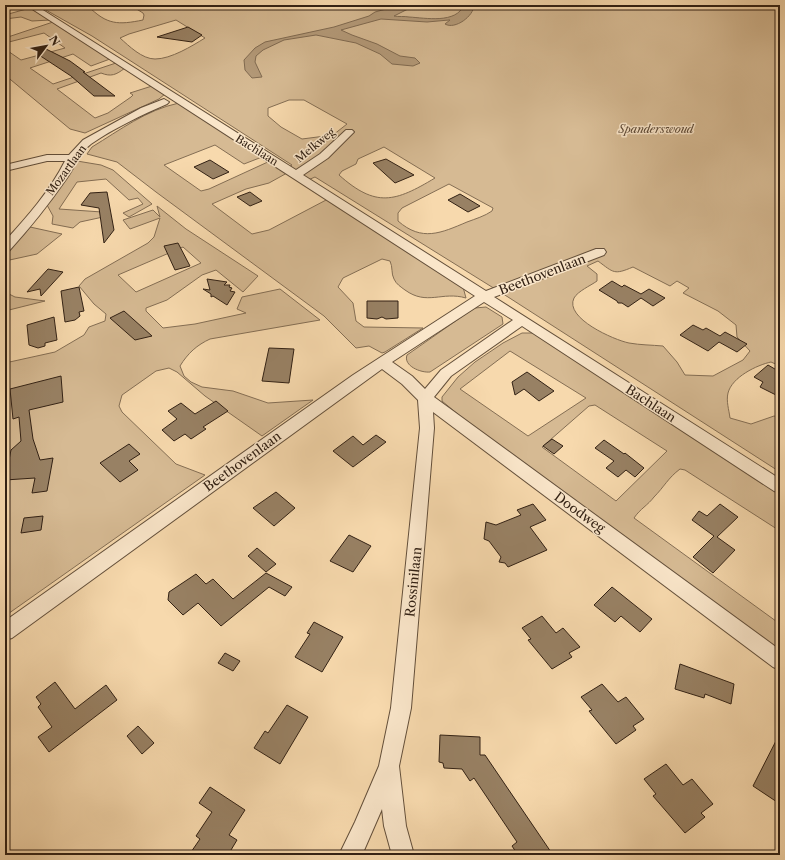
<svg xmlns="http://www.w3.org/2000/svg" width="785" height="860" font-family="'Libre Caslon Text',serif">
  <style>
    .green { fill: #d6ba93; stroke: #846e54; fill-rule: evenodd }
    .water { fill: #b49a79; stroke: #806a51 }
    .building { fill: #988164; stroke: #322114 }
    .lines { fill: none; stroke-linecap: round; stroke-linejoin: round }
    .street-casing { stroke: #634f3a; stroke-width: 2 }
    .street { fill: #fae6ca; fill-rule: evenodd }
    .labels { text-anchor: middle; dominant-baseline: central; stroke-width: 3; stroke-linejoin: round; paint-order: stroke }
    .far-park-label { font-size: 11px; font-style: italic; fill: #5b4734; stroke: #fae6ca }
    .far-street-label { font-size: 11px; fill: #322114; stroke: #fae6ca }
    .street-label { font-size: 13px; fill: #322114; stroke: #fae6ca }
  </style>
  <rect width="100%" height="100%" fill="#f7d9ad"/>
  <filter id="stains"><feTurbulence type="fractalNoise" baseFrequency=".005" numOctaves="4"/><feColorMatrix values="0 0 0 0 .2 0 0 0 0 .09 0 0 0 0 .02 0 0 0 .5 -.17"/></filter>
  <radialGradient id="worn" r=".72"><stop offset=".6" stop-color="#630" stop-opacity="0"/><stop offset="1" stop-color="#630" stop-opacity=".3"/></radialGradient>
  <!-- green -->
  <path class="green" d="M37,5H58L67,8L88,6C107,25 118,25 143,20L144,15L143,13L130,5H780V366L771,362C757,365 732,377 728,393C726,401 729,410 730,418L751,424L774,416L780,417V472L508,297L315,177L308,180L287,168L292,165L92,36ZM176,20L205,38C192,46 171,59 155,59C142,59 129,46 120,38L129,34ZM289,100H304L347,124L333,135L302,139L281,127L268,116V108ZM384,147L435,178C395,202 376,208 339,175L342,171L356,164L358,159ZM449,184L493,208L492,211C485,216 475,219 467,222C441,233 422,242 398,221V213L402,208ZM598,261C614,273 614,275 633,267L670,286L677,281L689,288L683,293L718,311L736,325L737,337L750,351L743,360L713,376L685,375L677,362L663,346C652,345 640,345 629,343C614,340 564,318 574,298C578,291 590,286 597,281V274L587,266Z
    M30,8L50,20L32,21L21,17L5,19V15Z
    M53,22L110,59L91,66L73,54L30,68L53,84L116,63L125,68C116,75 111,77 101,73L57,89L95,118L108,113L131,97L133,95L130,93L152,86L165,94L159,99L85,133L70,129L5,75V49L21,60L65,48L44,33L5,43V38Z
    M179,103L262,157L244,164L215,145L164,165L201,191L209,189L270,161L287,173L269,183L246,189L212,204L252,234L269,230L328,199L463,287L466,298C442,291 427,306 405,290C401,287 396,284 394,279C391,274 393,267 390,261L382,259L343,278L338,287L353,303L356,321L364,327L423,328L385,352L382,353L369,346L356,348L324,316L156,192L117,162L87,154L92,147C120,130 146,110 179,103Z
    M77,161L101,165L113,170L152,204L129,217L123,213L143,204L138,198L129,200L106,179L77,182L59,209L102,212L103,217L80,222L73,228L52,224L53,216L47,205Z
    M157,206L186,229L258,276L243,292L216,270L202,275L167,300L146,308V311L163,328L195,324L246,313L237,309L242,297L280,289L320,320L210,339C197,345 188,353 180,366L184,376L191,382L202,387L233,391L268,403L313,400L262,436L205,396L177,372L169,368L156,371L122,395L119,406L122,412L176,464L205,475L5,616V363L55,352L84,335L89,327L105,321L106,314L94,304L79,286L85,279L148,243L154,237L160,218L130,229L123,220L153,210L160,217ZM183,247L201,263L136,292L118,275Z
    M30,227L62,234L37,254L5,261V255Z
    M5,292L15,297L45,301L5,311Z
    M486,307L502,317L503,324L430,372C421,373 403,366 407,355L467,313L475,308Z
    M522,333H534L548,338L780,495V531L685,470L680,469C668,478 664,487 654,497C648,505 640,509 634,518L780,624V654L484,436L442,401V397L458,377L475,362L503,343ZM510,351L586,398L528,436L460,389ZM595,405L667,451L616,501L542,447L589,406Z"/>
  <!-- water -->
  <path class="water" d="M401,5H416L394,16C399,17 404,16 409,17C426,18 456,24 464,5H474C474,16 455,30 445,24L450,20H449L427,22L381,19L341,30L352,35L377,44L400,56L415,58L420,63L413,66L392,64L380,54L356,43L316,35L284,40L263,50L256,56L255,62L262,77L252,78L245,70L244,60L255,48L265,42L334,27L369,16L375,12Z"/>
  <!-- building -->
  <path class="building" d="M188,27L202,35L192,42L157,37Z
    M44,48L70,61L85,72H83L115,96H94L71,76L39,55Z
    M386,159L414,175L395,183L373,163Z
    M210,160L229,172L213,179L194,167Z
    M107,192L114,230L104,243L99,208L81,205L90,193Z
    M250,192L262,201L250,206L237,197Z
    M460,194L480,206L468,212L448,200Z
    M178,243L190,266L175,270L164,246Z
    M48,269L63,272L41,296L40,289L27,292Z
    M207,279L227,282L224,285H230L229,287L232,288L230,291L235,292L227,305L213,296L211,297V294L203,289L210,290Z
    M612,281L622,287L624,285L641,294L649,289L665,298L653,306L641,298L628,307L622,303H618L617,301L599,290Z
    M79,287L84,311L79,312L80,316L75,320L65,322L61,291Z
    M367,301H398V318L386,319L382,317L377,319L367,318Z
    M124,311L152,336L135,340L110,318Z
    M54,317L57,340L45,343V346L38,348L29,345L27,325Z
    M693,325L703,330L706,328L720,336L725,332L747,344L737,352L719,342L708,351L680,335Z
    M269,348L294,349L289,383L262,381Z
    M768,365L780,372V397L760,387L763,382L754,377Z
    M527,372L554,391L539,401L524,389L515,395L512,382Z
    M61,376L63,402L29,410L33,439L40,460L53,458L47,491L32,493L35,478L5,480L11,450L21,441L19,417L13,419L10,389Z
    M216,401L228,411L203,427L206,429L191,439L185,434L174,441L162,430L177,419L168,411L181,403L195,414Z
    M376,435L386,442L353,467L333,451L353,436L363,445Z
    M552,439L563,446L554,454L543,446Z
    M604,440L624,454L625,453L644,468L635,477L626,470L618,477L606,468L614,461L595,448Z
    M129,444L140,454L129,461L138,470L120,482L100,463Z
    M276,492L295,508L274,526L253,508Z
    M533,504L546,520L530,527L547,550L508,567L505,563L499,562L501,557L489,541L484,539L486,522L496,525L521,515L517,510Z
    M720,504L738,517L717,537L735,550L713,573L693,557L714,536L692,520L699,511L707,516Z
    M43,516L41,530L21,533L24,518Z
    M349,535L371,546L353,572L330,561Z
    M257,548L276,564L266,572L248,556Z
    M266,573L292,587L285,596L269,587L221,626L198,603L183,615L168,600L169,592L196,574L206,584L213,579L233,599Z
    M612,587L652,619L640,632L621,616L615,622L594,605Z
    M542,616L556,633L563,628L580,647L569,653L572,657L552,669L528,640L531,639L522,628Z
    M314,622L343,637L322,672L295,657L310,634L307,633Z
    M225,653L240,661L233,671L218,663Z
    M680,664L734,684L731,704L705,694L704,698L675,689Z
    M55,682L75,709L106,685L117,700L49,752L38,737L52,727L38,707L41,704L36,697Z
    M602,684L618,702L626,697L644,719L633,726L636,730L616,744L589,711L592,710L581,697Z
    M287,705L308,717L280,764L254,748L265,731L268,733Z
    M138,726L154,743L142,754L127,736Z
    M780,733V804L753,786Z
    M440,735L480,737V755H485L553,855H518L512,846L517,842L474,778L470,781L462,769L444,768L443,763L439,762Z
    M666,764L683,785L692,779L713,804L701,813L705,817L685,833L653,796L656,794L644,779Z
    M210,787L245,810L229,835L237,840L228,855H189L200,839L196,836L212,812L199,803Z"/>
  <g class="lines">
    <!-- street casing -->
    <g class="street-casing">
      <path id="street" d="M26,5H35L296,170L320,154L346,130H352L354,132L328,158L303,175L486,291L596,249H604L606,252L604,255L494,297L780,479V493L774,491L522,326L451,376L434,397L780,650V670L773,667L433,412L434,428L411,708L399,766L406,826L414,855H392L384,826L382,809L362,855H339L355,822L379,766L391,708L420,428L418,400L402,384L382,369L12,638L5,640V621L353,375L475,296ZM484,302L513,320L441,370L425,389L412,376L392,362Z
        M164,99L169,102L167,104C144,114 112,129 91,144C79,153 75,167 67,178C49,204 30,228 9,251L5,252V241C27,217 50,191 65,161H47L5,171V165L47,155H69L83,140L141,108Z"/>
    </g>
    <!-- street -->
    <use href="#street" class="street"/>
  </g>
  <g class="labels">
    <!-- far-park labels -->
    <g class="far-park-label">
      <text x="656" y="129">Spanderswoud</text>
    </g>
    <!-- far-street labels -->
    <g class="far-street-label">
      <text transform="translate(315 145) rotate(-39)">Melkweg</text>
      <text transform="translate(257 150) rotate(32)">Bachlaan</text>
      <text transform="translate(66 170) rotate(-54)">Mozartlaan</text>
    </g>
    <!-- street labels -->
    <g class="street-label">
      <text transform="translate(542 274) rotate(-21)">Beethovenlaan</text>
      <text transform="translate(651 403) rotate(33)">Bachlaan</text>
      <text transform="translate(242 461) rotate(-36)">Beethovenlaan</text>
      <text transform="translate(580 512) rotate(36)">Doodweg</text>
      <text transform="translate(413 582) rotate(-84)">Rossinilaan</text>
    </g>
  </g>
  <!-- margin -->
  <rect width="785" height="860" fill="none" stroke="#f7d9ad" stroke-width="20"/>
  <rect x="6" y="6" width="773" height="848" fill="none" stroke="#322114" stroke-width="2"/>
  <rect x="10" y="10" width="765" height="840" fill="none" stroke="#322114"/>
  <!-- north arrow -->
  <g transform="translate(46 46) rotate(58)" stroke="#fae6ca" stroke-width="3" paint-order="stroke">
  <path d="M0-3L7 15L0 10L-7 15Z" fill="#322114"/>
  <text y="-6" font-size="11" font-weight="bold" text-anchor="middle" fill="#322114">N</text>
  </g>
  <rect width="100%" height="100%" filter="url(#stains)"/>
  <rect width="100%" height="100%" fill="url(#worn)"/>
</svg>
